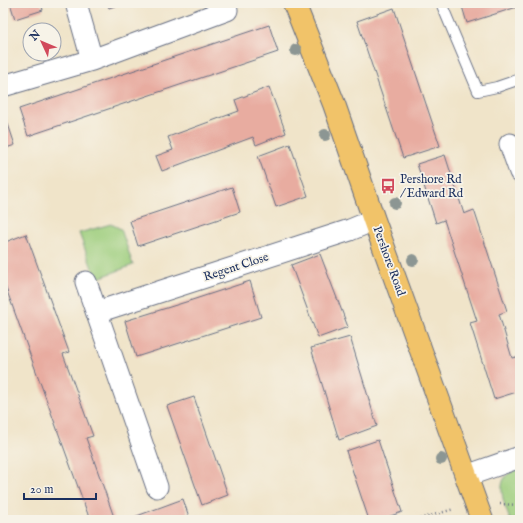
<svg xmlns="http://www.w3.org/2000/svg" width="523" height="523" font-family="'IM FELL English',serif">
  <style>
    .green { fill: #9ccd7c; stroke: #5c7e6d }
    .building { fill: #e8aca0 }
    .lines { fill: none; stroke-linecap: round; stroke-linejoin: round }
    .service-casing { stroke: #666e83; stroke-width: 12 }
    .minor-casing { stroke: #666e83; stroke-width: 23 }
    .primary-casing { stroke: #666e83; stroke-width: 24 }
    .path { stroke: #666e83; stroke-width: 2.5; stroke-dasharray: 1 3; stroke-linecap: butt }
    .service { stroke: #fff; stroke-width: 10 }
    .minor { stroke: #fff; stroke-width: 21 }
    .primary { stroke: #f1c369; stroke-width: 22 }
    .tree { fill: #8c9693 }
    .labels { text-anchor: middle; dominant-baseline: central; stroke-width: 3.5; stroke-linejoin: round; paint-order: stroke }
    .poi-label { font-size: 12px; fill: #1b2f5e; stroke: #f7f3e8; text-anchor: start }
    .street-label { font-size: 12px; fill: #1b2f5e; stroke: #f7f3e8 }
  </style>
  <rect width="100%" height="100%" fill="#f7f3e8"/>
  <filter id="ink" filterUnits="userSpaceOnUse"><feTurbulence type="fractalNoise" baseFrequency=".025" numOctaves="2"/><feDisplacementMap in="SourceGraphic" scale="8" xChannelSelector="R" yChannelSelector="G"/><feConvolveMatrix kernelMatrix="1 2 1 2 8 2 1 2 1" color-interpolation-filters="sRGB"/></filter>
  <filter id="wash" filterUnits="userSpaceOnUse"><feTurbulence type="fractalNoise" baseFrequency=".012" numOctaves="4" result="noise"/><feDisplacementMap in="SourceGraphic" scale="16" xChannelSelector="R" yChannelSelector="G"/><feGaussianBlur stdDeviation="0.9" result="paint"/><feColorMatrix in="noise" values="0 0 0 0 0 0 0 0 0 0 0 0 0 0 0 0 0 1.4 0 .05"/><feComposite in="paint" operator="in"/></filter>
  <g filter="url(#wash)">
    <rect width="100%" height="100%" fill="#f0e4c9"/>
    <!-- green -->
    <path class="green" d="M111,224L121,229L133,265L96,279L79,233Z
      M520,469V520H510C506,508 495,485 508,474C511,472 516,470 520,469Z"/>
    <g id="blocks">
      <!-- building -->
      <path class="building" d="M10,3H41L43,10L15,19Z
        M107,3H124L109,8Z
        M461,3H520V6L467,23Z
        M394,8L440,146L403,158L357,21Z
        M269,25L278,52L28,136L19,109Z
        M269,87L286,133L256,145L253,137L162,171L156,156L173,150L168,137L239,111L235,100Z
        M5,115L15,145L3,149V116Z
        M290,144L308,196L276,207L258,156Z
        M445,155L464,214L474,210L507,311L499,314L512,358L520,356V391L494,399L470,323L477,321L444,220L436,223L417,164Z
        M232,187L240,212L138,246L130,221Z
        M26,234L69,352L63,354L93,436L86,438L115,520H90L3,280V243Z
        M320,254L348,327L318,338L291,265Z
        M250,281L261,317L136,357L125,321L189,301Z
        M350,337L377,426L339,440L311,348Z
        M194,397L228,495L202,505L167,406Z
        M378,440L402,512L379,520H369L346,451Z
        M183,499L190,520H126Z"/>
    </g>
  </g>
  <g filter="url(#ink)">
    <use href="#blocks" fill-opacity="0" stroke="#666e83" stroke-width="1"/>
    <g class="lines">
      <!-- service casing -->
      <g class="service-casing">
        <path id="service" d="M441,3L478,91L497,87L520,79"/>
      </g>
      <!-- minor casing -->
      <g class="minor-casing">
        <path id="minor" d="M76,3L92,60
          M3,86L92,60L227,10
          M510,144L520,172
          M86,282L157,487
          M97,312L350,230L374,220
          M466,476L520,457"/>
      </g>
      <!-- primary casing -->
      <g class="primary-casing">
        <path id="primary" d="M294,3L334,104L374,220L482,520"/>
      </g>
      <!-- path -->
      <path class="path" d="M500,504L520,505
        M416,520L454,509"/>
      <!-- service -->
      <use href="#service" class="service"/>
      <!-- minor -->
      <use href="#minor" class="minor"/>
      <!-- primary -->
      <use href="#primary" class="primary"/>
    </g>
    <!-- trees -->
    <g class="tree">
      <circle cx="296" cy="50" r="6"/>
      <circle cx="325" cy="135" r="6"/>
      <circle cx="395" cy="203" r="6"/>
      <circle cx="413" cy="260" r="6"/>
      <circle cx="441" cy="459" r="6"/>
    </g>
  </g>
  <!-- icons -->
  <defs>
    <g id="bus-bare" transform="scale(1.2)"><path d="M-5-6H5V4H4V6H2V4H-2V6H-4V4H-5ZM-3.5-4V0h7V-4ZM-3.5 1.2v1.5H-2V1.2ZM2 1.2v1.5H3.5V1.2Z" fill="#d1495b" stroke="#f7f3e8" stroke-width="2.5" paint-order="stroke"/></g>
  </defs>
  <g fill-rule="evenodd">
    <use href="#bus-bare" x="388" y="186"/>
  </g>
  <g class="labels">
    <!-- poi labels -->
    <g class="poi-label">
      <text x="400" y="179">Pershore Rd<tspan x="400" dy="14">/ Edward Rd</tspan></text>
    </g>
    <!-- street labels -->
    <g class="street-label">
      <text transform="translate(389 261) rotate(70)">Pershore Road</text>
      <text transform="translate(236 267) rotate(-18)">Regent Close</text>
    </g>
  </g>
  <!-- margin -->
  <rect width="523" height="523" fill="none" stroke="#f7f3e8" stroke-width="16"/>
  <!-- north arrow -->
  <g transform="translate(42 42) rotate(314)"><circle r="19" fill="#f7f3e8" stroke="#9fa5b1"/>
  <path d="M0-3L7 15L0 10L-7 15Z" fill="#d1495b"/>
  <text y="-6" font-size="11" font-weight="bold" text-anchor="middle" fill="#1b2f5e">N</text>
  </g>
  <!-- scale -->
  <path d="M24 493v6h72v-6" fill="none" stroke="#1b2f5e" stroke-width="2"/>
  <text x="30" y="493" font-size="12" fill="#1b2f5e" stroke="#f7f3e8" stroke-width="3" paint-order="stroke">20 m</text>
</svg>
